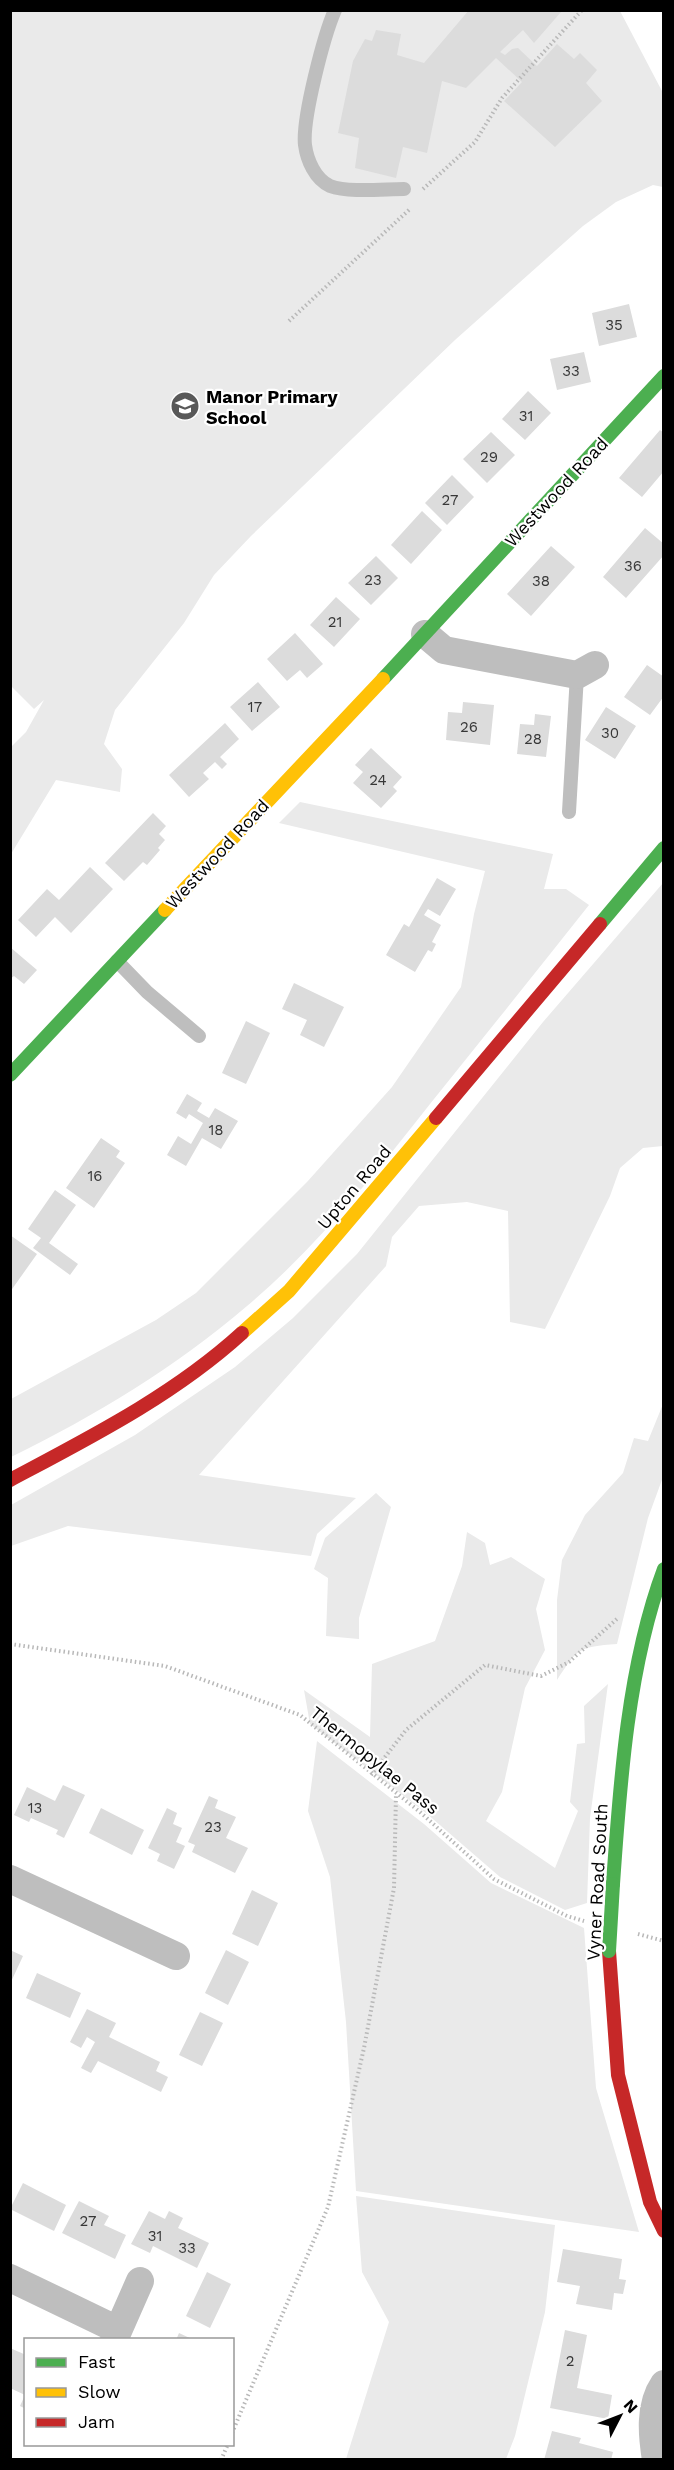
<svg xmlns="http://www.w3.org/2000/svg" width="674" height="2470" font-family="'Work Sans',sans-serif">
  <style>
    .green { fill: #eaeaea }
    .building { fill: #dcdcdc }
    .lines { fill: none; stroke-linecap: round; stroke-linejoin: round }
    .path { stroke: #b8b8b8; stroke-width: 4; stroke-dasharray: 1.5 3; stroke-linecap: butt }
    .lane { stroke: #bebebe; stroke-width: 14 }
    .street { stroke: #bebebe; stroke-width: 28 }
    .fast { stroke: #4caf50; stroke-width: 14 }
    .slow { stroke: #ffc107; stroke-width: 14 }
    .jam { stroke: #c62828; stroke-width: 14 }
    .fast-bridge { stroke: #4caf50; stroke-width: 14 }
    .labels { text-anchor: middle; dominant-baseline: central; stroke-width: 4.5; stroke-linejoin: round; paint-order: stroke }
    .number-label { font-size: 15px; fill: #373737 }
    .poi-label { font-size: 18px; font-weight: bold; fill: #000; stroke: #fff; text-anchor: start }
    .street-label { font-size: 18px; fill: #000; stroke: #fff }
  </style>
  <rect width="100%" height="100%" fill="#fff"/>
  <!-- green -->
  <path class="green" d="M11,11H620L663,93V187L653,185L616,202L583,226L455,340L251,536L214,575L184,623L115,710L104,744L122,769L120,792L56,780L11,854V747L26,732L44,700L34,709L11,686Z
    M300,802L553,854L544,889H566L589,905C536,972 483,1038 430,1104C374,1175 317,1247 247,1306C176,1367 95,1416 11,1457V1399L156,1320L196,1293L307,1182L392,1087L461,987L474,914L485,871L279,823Z
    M663,883V1146L643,1148L620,1168L610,1196L545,1329L510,1322L508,1211L467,1202L419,1206L392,1237L386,1266L199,1475L356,1498L317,1534L311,1556L68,1526L11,1546V1505L135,1435L235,1367L293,1318L357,1254L543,1022Z
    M663,1404V1477L648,1518L617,1644C578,1647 578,1648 557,1680V1600L562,1560L585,1515L623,1473L634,1438L648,1441Z
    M376,1493L391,1507L359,1618V1639L326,1636L328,1578L314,1569L325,1538Z
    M467,1532L485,1543L490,1565L511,1557L545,1579L536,1609L545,1650L525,1688L502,1792L486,1821L555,1868L578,1811L570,1802L577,1744L585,1743L584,1706L608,1684L590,1818L587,1903L565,1910L500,1877L426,1813L310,1724L304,1690L370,1737L372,1664L435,1641L462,1566Z
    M317,1741L424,1824L491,1883L584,1928L596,2088L639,2232L356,2191L346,2022L330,1877L308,1811Z
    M356,2196L555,2225L545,2312L515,2436L506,2459H346L389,2322L362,2272Z"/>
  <!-- building -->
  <path class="building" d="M469,10H560L561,12L534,43L523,30L500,52L505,55L512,49L518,48L537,66L557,44L574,59L580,53L597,70L586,83L602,101L555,147L504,101L522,82L496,58L466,88L442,81L427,153L403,147L396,178L355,168L359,138L338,133L353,61L365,39L372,41L376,30L401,34L397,55L424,63Z
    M629,304L637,337L599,346L592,313Z
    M584,352L591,382L557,390L550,359Z
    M528,391L551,413L525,440L502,419Z
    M660,430L664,433V471L642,497L619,478Z
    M491,432L515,455L487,483L463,459Z
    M452,475L474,497L447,525L425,503Z
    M422,511L442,530L411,564L391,545Z
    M645,528L664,544V555L626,598L603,577Z
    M551,546L575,567L531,616L507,594Z
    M376,556L398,578L371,605L348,583Z
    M336,597L360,619L334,647L310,625Z
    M295,633L323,664L307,678L300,670L287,681L267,659Z
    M647,665L664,677V696L650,715L624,697Z
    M258,682L280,707L252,731L230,707Z
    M463,702L494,705L490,745L446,740L448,712L462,713Z
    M606,707L636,726L615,759L585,740Z
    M535,714L551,716L546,757L517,754L520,724L534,725Z
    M225,723L239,739L220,757L227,764L222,769L215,762L203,773L209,779L189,797L169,775Z
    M371,748L402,777L393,787L397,791L381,808L353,783L363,772L355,765Z
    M153,813L166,826L159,834L165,840L158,848L160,850L147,865L143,862L124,881L105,863Z
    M90,867L113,889L71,933L55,917L36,937L18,920L47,889L59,900Z
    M437,878L456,889L440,916L428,909L424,915L441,925L432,942L436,944L432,952L428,950L415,972L386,955L404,924L409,927Z
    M10,947L37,970L24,984L14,976L10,979Z
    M294,983L344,1007L324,1047L300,1035L307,1020L282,1009Z
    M246,1021L270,1033L246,1084L222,1073Z
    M187,1094L202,1103L197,1111L209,1118L215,1108L238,1121L221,1149L202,1138L186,1166L167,1155L178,1136L191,1144L203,1123L189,1114L186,1119L176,1113Z
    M101,1138L120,1151L116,1157L125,1163L94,1208L66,1188Z
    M55,1190L76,1205L49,1243L78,1264L70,1275L33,1248L41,1238L28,1229Z
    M10,1235L37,1254L10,1292Z
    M63,1785L85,1795L64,1838L56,1834L58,1830L31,1818L29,1822L14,1815L27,1787L55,1801Z
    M209,1796L218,1800L215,1808L236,1817L226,1838L248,1848L235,1873L192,1852L195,1845L188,1842Z
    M101,1808L144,1830L132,1855L89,1833Z
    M167,1808L177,1813L173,1824L182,1828L176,1842L185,1846L174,1869L157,1861L160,1854L148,1848Z
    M252,1890L278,1903L258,1946L232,1934Z
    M10,1950L23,1956L10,1984Z
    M226,1950L249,1962L228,2005L205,1993Z
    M37,1973L81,1993L70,2018L26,1998Z
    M87,2009L116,2023L109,2037L160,2062L156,2071L168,2077L161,2092L98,2061L91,2073L81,2068L95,2042L87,2037L81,2048L70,2042Z
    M200,2012L223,2023L202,2066L179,2055Z
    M23,2183L66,2205L54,2231L10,2209Z
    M79,2201L109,2216L104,2225L126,2235L115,2259L62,2233Z
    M149,2211L165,2219L169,2211L183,2218L178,2228L209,2243L197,2268L153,2246L150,2253L131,2244Z
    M563,2249L622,2259L619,2279L626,2280L623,2294L614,2293L612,2310L576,2304L580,2286L557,2282Z
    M207,2272L231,2284L210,2328L186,2316Z
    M565,2330L587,2335L577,2388L612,2395L608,2419L550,2408Z
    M179,2333L194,2340H176Z
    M10,2348L26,2355V2409L20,2406L25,2395L10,2388Z
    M552,2431L581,2438L579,2443L613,2452L611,2460H544Z"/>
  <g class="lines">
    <!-- path -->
    <path class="path" d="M423,189L475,142L502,98L582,10
      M289,321L411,208
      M10,1644L165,1666L300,1715L420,1812L494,1879L567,1916L584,1921
      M371,1775L406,1730L485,1665L541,1676L569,1662L618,1618
      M638,1934L664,1941
      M232,2433L328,2207L364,2048L394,1888L396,1794
      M221,2460L228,2444"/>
    <!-- lane -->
    <path class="lane" d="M335,10C324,35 302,119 305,145C307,160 315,179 330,186C349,193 384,189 404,189
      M569,812L577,675
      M117,961L147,992L199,1036"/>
    <!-- street -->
    <path class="street" d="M425,634L444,650L577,675L595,665
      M10,1879L176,1956
      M10,2278L118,2330
      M114,2340L140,2281
      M656,2460C652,2435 649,2406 664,2384"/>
    <!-- fast -->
    <path class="fast" d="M383,679L664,376
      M600,924L664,848
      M10,1075L165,910
      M613,1884C620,1782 628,1665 664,1569"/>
    <!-- slow -->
    <path class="slow" d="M165,910L383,679
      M242,1333L289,1291L436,1118"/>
    <!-- jam -->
    <path class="jam" d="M436,1118L600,924
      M10,1480C91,1437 174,1395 242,1333
      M609,1951L618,2075L650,2202L664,2231"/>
    <!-- fast-bridge -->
    <path class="fast-bridge" d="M609,1951L613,1884"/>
  </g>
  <!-- icons -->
  <defs>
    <g id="school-disc" transform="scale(1.5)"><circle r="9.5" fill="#595959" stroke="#fff"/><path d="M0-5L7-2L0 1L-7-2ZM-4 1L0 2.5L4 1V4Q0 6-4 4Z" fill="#fff"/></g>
  </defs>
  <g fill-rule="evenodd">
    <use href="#school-disc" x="185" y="406"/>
  </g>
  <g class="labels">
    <!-- number labels -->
    <g class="number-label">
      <text x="614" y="325">35</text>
      <text x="571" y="371">33</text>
      <text x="526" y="416">31</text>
      <text x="489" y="457">29</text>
      <text x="450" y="500">27</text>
      <text x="633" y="566">36</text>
      <text x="373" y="580">23</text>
      <text x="541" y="581">38</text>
      <text x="335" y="622">21</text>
      <text x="255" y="707">17</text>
      <text x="469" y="727">26</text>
      <text x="610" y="733">30</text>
      <text x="533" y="739">28</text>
      <text x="378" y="780">24</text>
      <text x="216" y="1130">18</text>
      <text x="95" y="1176">16</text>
      <text x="35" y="1808">13</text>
      <text x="213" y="1827">23</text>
      <text x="88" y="2221">27</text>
      <text x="155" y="2236">31</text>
      <text x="187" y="2248">33</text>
      <text x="570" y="2361">2</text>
    </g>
    <!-- poi labels -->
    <g class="poi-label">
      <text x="206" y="396">Manor Primary<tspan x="206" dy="21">School</tspan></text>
    </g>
    <!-- street labels -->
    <g class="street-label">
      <text transform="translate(556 492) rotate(-47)">Westwood Road</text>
      <text transform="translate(217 854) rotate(-47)">Westwood Road</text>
      <text transform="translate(354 1187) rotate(-50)">Upton Road</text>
      <text transform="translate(375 1760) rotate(39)">Thermopylae Pass</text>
      <text transform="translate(597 1882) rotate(-87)">Vyner Road South</text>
    </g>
  </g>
  <!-- border -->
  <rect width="674" height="2470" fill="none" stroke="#000000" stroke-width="24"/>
  <!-- legend -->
  <rect x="24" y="2338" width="210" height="108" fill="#ffffff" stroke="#999999" stroke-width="1.5"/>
  <rect x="36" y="2358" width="30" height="9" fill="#4caf50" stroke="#999999" stroke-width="1.5"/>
  <text x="78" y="2368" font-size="18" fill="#000000">Fast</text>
  <rect x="36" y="2388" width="30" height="9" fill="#ffc107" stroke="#999999" stroke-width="1.5"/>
  <text x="78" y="2398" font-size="18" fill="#000000">Slow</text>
  <rect x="36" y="2418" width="30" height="9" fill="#c62828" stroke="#999999" stroke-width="1.5"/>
  <text x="78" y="2428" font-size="18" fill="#000000">Jam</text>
  <!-- north arrow -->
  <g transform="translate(620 2416) rotate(48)" stroke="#ffffff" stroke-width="4.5" paint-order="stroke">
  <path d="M0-4.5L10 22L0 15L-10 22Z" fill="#000000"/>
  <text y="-9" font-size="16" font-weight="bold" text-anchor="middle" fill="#000000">N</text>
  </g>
</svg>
